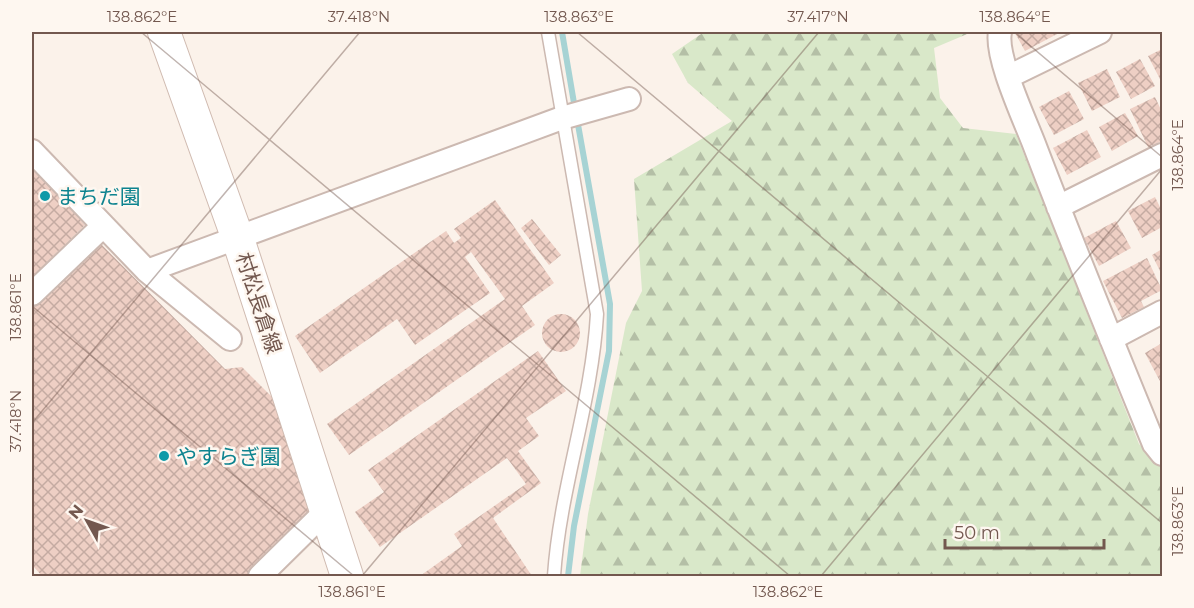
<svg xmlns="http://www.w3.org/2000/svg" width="1194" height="608" font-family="Montserrat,'Noto Sans JP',sans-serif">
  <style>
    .forest { fill: url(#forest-firs) }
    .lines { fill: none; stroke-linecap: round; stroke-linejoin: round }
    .stream { stroke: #a7d3d4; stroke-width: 6 }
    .building { fill: url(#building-cross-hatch) }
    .service-casing { stroke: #ccb9b1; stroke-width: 15 }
    .minor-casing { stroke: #ccb9b1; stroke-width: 26 }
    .secondary-casing { stroke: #d0bbb1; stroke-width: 34 }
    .service { stroke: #fff; stroke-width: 12 }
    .minor { stroke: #fff; stroke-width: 22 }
    .secondary { stroke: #fff; stroke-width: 32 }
    .ticks { fill: none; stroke: #73584f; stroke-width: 1.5; stroke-opacity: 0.45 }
    .culture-dot { fill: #0f9aa8; stroke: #fef7f0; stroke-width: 2 }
    .labels { text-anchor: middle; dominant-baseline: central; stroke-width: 5; stroke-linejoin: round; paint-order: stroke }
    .culture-label { font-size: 21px; fill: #0d838f; stroke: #fef7f0; text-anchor: start }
    .street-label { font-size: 21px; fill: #73584f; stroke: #fef7f0 }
    .neatline { fill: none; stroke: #73584f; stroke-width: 2 }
    .ticks-label { font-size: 15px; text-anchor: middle; fill: #73584f }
  </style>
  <defs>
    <pattern id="forest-firs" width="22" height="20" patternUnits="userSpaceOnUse" patternTransform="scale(1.5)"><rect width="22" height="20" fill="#d9e8c9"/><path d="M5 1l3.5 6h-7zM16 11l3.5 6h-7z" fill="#b4bfa6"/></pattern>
    <pattern id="building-cross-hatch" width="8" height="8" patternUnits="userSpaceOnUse" patternTransform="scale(1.5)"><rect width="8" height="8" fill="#eecfc4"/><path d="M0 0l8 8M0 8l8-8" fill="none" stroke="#c5aba2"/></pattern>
  </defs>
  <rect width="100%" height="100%" fill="#fbf2ea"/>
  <!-- forest -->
  <path class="forest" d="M704,32H972L934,48L940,98L963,128L1016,134L1139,444L1162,466V576H580L588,514L626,323L642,291L634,179L732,121L688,83L672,54Z"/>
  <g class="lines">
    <!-- stream -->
    <path class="stream" d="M562,32L575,109
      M568,576L574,526L609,351L610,304L577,119"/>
  </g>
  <!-- building -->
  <path class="building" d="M1018,32H1061L1025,51L1015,33Z
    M1162,49V83L1148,56Z
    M1140,59L1155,86L1131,99L1116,72Z
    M1107,69L1120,97L1092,111L1078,83Z
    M1069,91L1084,119L1054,135L1039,107Z
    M1155,97L1162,112V141L1148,147L1130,109Z
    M1125,113L1138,136L1112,151L1099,127Z
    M1087,130L1101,157L1067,175L1053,148Z
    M32,168L85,225L32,277Z
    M1155,197L1162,211V227L1142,238L1128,211Z
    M495,200L554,283L522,306L535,325L349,455L327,424L505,299L471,252L465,257L490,293L415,345L397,319L320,373L295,336L446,231L454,243L461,238L454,229Z
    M532,219L561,255L549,265L521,228Z
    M1116,221L1131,248L1099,266L1084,238Z
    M101,244L225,369L242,367L277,402L315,511L248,576H42L32,565V308Z
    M1162,249V275L1152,255Z
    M1147,258L1162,290L1141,301L1144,307L1122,318L1103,281Z
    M542 333a19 19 0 1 1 38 0a19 19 0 1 1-38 0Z
    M1162,343V385L1145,353Z
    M538,351L566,391L526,418L539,436L518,451L541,483L493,518L532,576H420L462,546L454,534L526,484L507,458L380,547L355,512L384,492L368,470Z"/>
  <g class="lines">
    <!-- service casing -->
    <g class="service-casing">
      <path id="service" d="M548,32L597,314C592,403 560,487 554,576"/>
    </g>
    <!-- minor casing -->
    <g class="minor-casing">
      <path id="minor" d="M1000,32C995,56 1024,118 1034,144C1072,244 1113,344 1154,444L1162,454
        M1008,77L1100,32
        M32,151L147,271L562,118L629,99
        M1058,207L1162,155
        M147,271L230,339
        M32,294L103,226
        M1111,339L1162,312
        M260,576L326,511"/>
    </g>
    <!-- secondary casing -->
    <g class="secondary-casing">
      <path id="secondary" d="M164,32L238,239L347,576"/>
    </g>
    <!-- service -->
    <use href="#service" class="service"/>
    <!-- minor -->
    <use href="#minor" class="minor"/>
    <!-- secondary -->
    <use href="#secondary" class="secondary"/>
  </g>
  <!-- ticks -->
  <path class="ticks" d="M141,32L790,576M577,32L1162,523M1014,32L1162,157M32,306L354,576M32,423L360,32M362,576L819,32M821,576L1162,169"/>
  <!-- markers -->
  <g class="culture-dot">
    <circle cx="45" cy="196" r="6"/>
    <circle cx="164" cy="456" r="6"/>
  </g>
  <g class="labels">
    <!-- culture labels -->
    <g class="culture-label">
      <text x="57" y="196">まちだ園</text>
      <text x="176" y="456">やすらぎ園</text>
    </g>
    <!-- street labels -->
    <g class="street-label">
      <text transform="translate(259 303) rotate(72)">村松長倉線</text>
    </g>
  </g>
  <!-- border -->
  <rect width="1194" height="608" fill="none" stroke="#fef7f0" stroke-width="66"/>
  <!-- north arrow -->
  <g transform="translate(87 521) rotate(310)" stroke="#fef7f0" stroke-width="4.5" paint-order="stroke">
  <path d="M0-4.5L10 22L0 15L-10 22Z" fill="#73584f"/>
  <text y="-9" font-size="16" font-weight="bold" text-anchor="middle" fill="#73584f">N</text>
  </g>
  <!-- scale -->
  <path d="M945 539v9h159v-9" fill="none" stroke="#73584f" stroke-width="3"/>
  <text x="954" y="539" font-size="18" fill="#73584f" stroke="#fef7f0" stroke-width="4.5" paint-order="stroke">50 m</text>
  <rect x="33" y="33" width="1128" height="542" class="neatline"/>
  <g class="ticks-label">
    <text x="142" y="22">138.862°E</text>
    <text x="359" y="22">37.418°N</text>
    <text x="579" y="22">138.863°E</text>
    <text x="818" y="22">37.417°N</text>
    <text x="1015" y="22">138.864°E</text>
    <text transform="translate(1178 155) rotate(-90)" y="5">138.864°E</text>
    <text transform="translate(16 307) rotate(-90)" y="5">138.861°E</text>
    <text transform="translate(16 421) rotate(-90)" y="5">37.418°N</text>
    <text transform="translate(1178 521) rotate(-90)" y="5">138.863°E</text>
    <text x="352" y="597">138.861°E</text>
    <text x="788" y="597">138.862°E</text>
  </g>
</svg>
